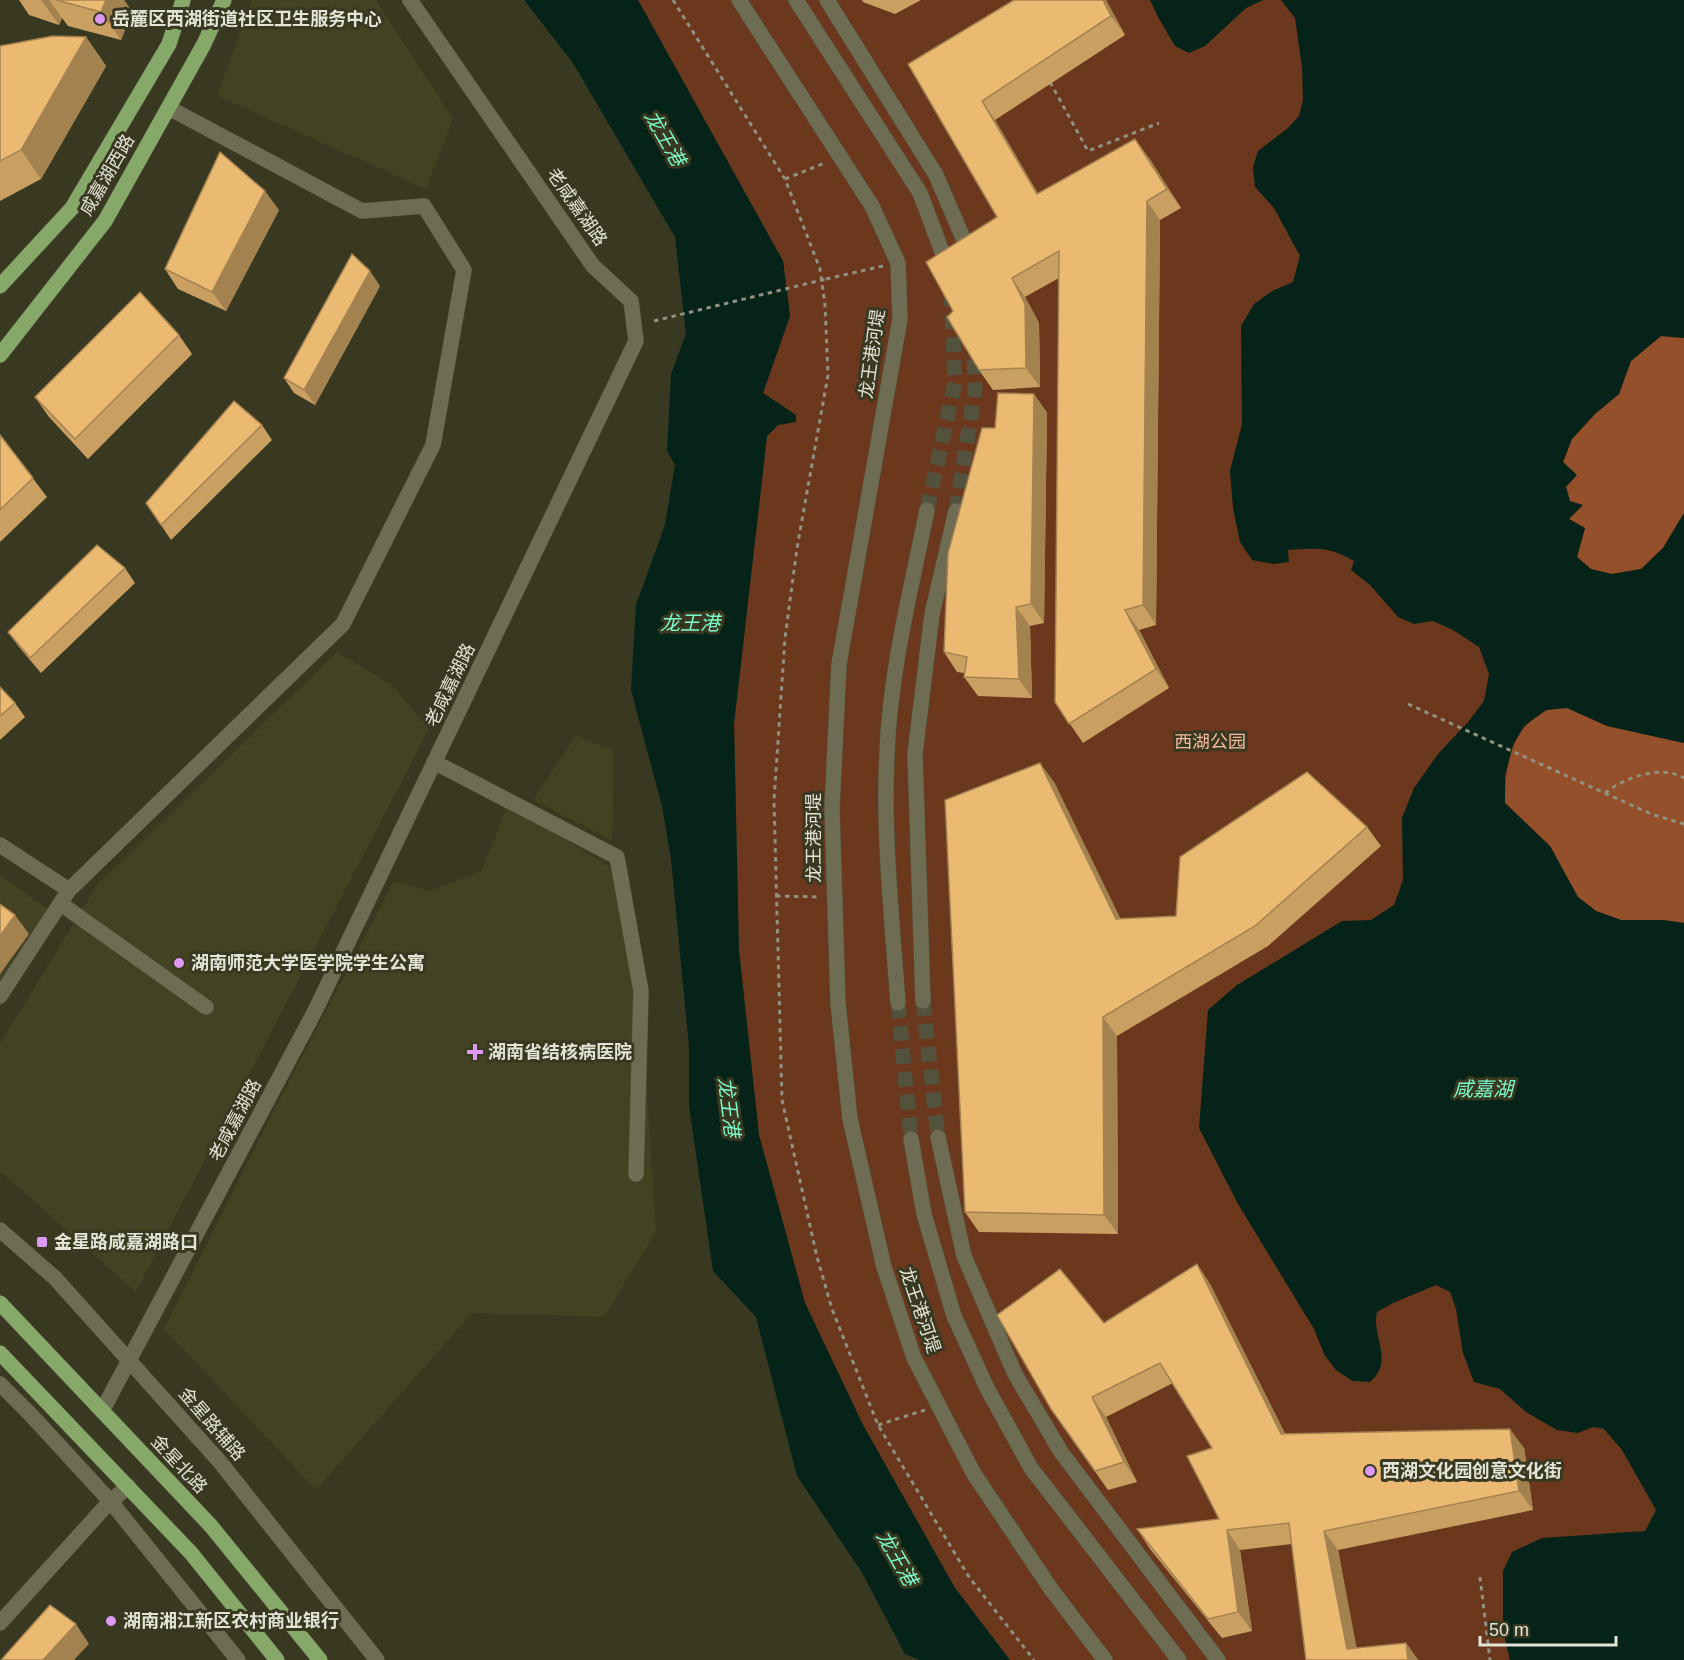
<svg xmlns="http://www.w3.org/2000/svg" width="1684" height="1660" font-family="Helvetica,'Noto Sans SC',sans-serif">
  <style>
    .built { fill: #434223 }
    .green { fill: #6b381e }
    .forest { fill: #944f2b }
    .water { fill: #052318 }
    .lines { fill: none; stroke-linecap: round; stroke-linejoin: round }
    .minor-tunnel { stroke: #53523c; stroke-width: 15; stroke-dasharray: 15 8; stroke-linecap: butt }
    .minor-casing { stroke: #575642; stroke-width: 16 }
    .major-casing { stroke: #575642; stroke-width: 16 }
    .path { stroke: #92917f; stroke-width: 3; stroke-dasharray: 4.5 4.5; stroke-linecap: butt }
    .minor { stroke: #6e6d54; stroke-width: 15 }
    .major { stroke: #86a96a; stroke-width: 15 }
    .path-bridge { stroke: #92917f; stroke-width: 3; stroke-dasharray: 4.5 4.5; stroke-linecap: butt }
    .wall { fill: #caa062 }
    .shaded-wall { fill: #a48250 }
    .building { fill: #ebba72; stroke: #a48250; stroke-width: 1.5 }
    .poi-dot { fill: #dc99f4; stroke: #393821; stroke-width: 2 }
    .labels { text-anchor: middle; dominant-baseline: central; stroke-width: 6; stroke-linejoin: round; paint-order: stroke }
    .poi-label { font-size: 18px; font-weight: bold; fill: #e4e4d6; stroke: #393821; text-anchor: start }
    .street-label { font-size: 18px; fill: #e4e4d6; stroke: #393821 }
    .park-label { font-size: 18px; fill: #f6b99c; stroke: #393821 }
    .water-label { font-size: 20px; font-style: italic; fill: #7bfbc9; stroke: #393821 }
  </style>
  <rect width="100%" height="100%" fill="#393821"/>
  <!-- built -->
  <path class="built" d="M252,0H376L453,119L426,189L217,96Z
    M337,652L392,685L429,729L136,1292L0,1171V1044L97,885Z
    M576,735L614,751L612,840L533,800Z
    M508,805L615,870L640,976L656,1232L604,1317L472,1313L316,1490L164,1329L273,1112L394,881L430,891L481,871Z
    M0,875L49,910L0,996Z"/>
  <!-- green -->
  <path class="green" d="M638,0H1684V1660H1010L955,1588L863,1425L805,1303L759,1135L739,951L734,724L767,436L778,425L795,414L763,393L790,316L783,261Z"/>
  <!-- forest -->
  <path class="forest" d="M1661,336L1684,338V513L1663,548L1641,569L1612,574L1591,569L1577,557L1585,528L1569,519L1570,501L1566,487L1563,462L1572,439L1595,414L1619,394L1631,361Z
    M1567,708L1607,726L1684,743V923L1663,920H1621L1596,911L1578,897L1550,846L1505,803C1505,768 1510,730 1544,712C1550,708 1560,709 1567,708Z"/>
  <!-- water -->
  <path class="water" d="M524,0H638L783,261L790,316L763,393L796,415V422L778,425L767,436L734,724L739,951L759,1135L805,1303L863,1425L955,1588L1010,1660H920L905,1654L861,1571L797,1476L756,1317L713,1271L689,1106V1047L671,859L662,806L631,690L636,605L665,525L675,465L667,451L671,374L686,334L675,237L573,63Z
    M1150,0H1263L1246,8L1205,46L1189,53L1175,46L1158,17Z
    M1281,0H1684V338L1661,336L1631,361L1619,394L1595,414L1572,439L1563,462L1577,475L1566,487L1570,501L1583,505L1569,519L1585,528L1577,557L1591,569L1612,574L1641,569L1663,548L1684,513V743L1607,726L1567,708L1546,710L1524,726L1513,745L1505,776V803L1550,846L1578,897L1596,911L1621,920H1663L1684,923V1660H1510L1503,1630V1571L1512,1552L1542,1538L1645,1531L1656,1510L1622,1450L1604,1429L1593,1427L1578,1433L1557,1430L1526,1412L1500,1389L1474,1382L1463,1353L1456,1309L1450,1292L1436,1285L1393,1303L1377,1312C1371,1337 1395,1361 1370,1382L1353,1381L1337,1371L1325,1356L1314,1329L1238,1204L1199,1128L1208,1010L1237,985L1342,921L1371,920L1394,905L1403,880L1402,818L1414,788L1438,754L1469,721L1484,701L1489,674L1479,647L1453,630L1433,621L1414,624L1398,617L1370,585L1351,570L1354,561C1329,546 1317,548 1288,550L1289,562L1273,564L1252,560L1240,542L1233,508L1230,471L1242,424L1241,326L1254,304L1272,291L1293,282L1300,256L1274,208L1255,187L1253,167L1258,151L1288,128L1299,116L1303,100L1302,67L1295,18Z"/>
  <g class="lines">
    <!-- minor-tunnel -->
    <path class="minor-tunnel" d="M927,510L955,383L951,289
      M956,511L975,390L974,345
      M923,1001L938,1137
      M898,1003L911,1139"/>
    <!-- minor casing -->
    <g class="minor-casing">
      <path id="minor" d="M739,0L872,206L898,263L900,319L839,664L832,808L838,1003L850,1119L884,1267L914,1358L974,1474L1051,1589L1105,1660
        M796,0L920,193L949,270
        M827,0L936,175L971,257
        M434,762L617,857L641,991L636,1174
        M0,845L69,890
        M61,904L206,1007
        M0,996L69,890L343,624L433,445L464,270L424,206L362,211L169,108
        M923,1001L915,754L932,614L956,511
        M898,1003C892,919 883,836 887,753C890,671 911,590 927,510
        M938,1137L964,1256L1015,1374L1061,1452L1218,1660
        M911,1139L924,1214L954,1316L987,1388L1031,1468L1179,1660
        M0,1230L55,1278L220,1462L377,1660
        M0,1384L32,1416L111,1502L238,1660
        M102,1411L316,1009L636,341L631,301L593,266L410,0
        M0,1623L105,1507L128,1486"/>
    </g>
    <!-- major casing -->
    <g class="major-casing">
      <path id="major" d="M0,286L72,208L169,44L183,0
        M0,355L105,221L204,44L224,0
        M0,1303L211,1526L320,1660
        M0,1353L191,1553L277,1660"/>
    </g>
    <!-- path -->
    <path class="path" d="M673,0L785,179L820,269L825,305L828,375L797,548L785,638L774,800L782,1100L817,1257L832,1309L878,1425L969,1577L1034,1660
      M1050,82L1088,151L1159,123
      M785,179L825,163
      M826,279L883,266
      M1408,704L1651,814L1684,824
      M1605,793C1624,778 1661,764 1684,778
      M776,896L820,897
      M878,1425L925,1410
      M1480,1577L1490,1660"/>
    <!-- minor -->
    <use href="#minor" class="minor"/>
    <!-- major -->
    <use href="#major" class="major"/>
    <!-- path-bridge -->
    <path class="path-bridge" d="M654,321L826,279"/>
  </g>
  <!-- wall -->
  <path class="wall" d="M19,0H124L132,12L121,40L68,26L62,18L59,25L29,15Z
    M862,0H921L895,14L863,2Z
    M1106,0L1125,35L995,120L1038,194L1149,158L1181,208L1160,220L1156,625L1139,630L1169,688L1083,743L1055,702L1059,278L1025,297L1039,323L1040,387L993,390L979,370L953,311L997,217L908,64Z
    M86,37L106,66L41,179L0,201V46Z
    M279,210L226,311L178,289L165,269Z
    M380,286L315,405L294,393L284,378Z
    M179,335L192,354L88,459L49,417L35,397Z
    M1034,394L1047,413L1044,623L1030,626L1032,698L978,696L964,677L965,673L957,672L944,652L995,428Z
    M262,425L272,440L171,540L161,525Z
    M0,435L47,497L0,542Z
    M125,568L135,583L41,673L19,647L8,632Z
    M0,687L15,703L25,717L0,740Z
    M1054,782L1120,919L1176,916L1367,827L1381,846L1268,946L1117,1036L1118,1234L979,1232L965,1212Z
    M1197,1264L1210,1284L1285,1434L1524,1448L1533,1510L1338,1550L1356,1648L1406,1643L1418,1660H1306L1292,1544L1240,1550L1252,1631L1222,1638L1150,1549L1137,1529L1219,1519L1212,1448L1173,1383L1106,1417L1137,1482L1108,1490L1051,1409L1104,1323Z"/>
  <!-- shaded-wall -->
  <path class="shaded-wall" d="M41,0H49L62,18L59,25Z
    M106,0H124L132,12L121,40L101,12Z
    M1103,0H1106L1125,35L1111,16Z
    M86,37L106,66L41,179L21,150Z
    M982,101L995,120L1050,214L1037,194Z
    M1135,139L1149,158L1181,208L1167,189Z
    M265,191L279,210L226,311L212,292Z
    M1147,201L1160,220L1156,625L1143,605Z
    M370,271L380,286L315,405L304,390Z
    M1012,278L1025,297L1039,323L1040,387L1026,368Z
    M1034,394L1047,413L1044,623L1031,604Z
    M1016,607L1030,626L1032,698L1019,679Z
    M1125,610L1139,630L1169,688L1156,669Z
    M1040,763L1054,782L1130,938L1116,919Z
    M15,915L29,934L0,974V936Z
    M1103,1017L1117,1036L1118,1234L1104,1215Z
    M1197,1264L1210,1284L1295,1453L1281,1434Z
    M1092,1397L1106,1417L1137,1482L1124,1462Z
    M1510,1429L1524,1448L1533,1510L1519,1491Z
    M1227,1530L1240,1550L1252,1631L1238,1612Z
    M1324,1531L1338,1550L1359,1660L1347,1649Z
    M76,1624L89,1644L74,1660H43Z
    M1406,1643L1418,1660H1408Z"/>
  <!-- building -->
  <path class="building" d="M56,0H106L101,12Z
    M1014,0H1103L1111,16L982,101L1037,194L1135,139L1167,189L1147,201L1143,605L1125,610L1156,669L1069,724L1055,702L1059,251L1012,278L1025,304L1026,368L979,370L947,317L953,311L926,262L997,217L908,64Z
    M53,36L86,37L21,150L0,161V46Z
    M220,152L265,191L212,292L165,269Z
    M352,254L370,271L304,390L284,378Z
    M140,292L179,335L75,439L35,397Z
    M998,393L1034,394L1031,604L1016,607L1019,679L964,677L967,657L944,652L948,553L982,428H995Z
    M234,401L262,425L161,525L146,503Z
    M0,435L33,478L0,510Z
    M97,545L125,568L30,658L8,632Z
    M0,687L15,703L0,716Z
    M1040,763L1116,919L1176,916L1180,857L1307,772L1367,827L1255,926L1103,1017L1104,1215L965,1212L945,800Z
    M0,904L15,915L0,936Z
    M1197,1264L1281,1434L1510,1429L1519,1491L1324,1531L1347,1649L1406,1643L1408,1660H1306L1289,1523L1227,1530L1238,1612L1208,1619L1137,1529L1219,1519L1187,1456L1212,1448L1160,1363L1092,1397L1124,1462L1095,1471L1051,1409L997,1315L1060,1269L1104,1323Z
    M50,1605L76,1624L43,1660H1Z"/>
  <!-- markers -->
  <g class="poi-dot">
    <circle cx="100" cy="19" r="6"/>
    <circle cx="179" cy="963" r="6"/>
    <path d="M472 1043h6v6h6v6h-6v6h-6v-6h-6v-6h6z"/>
    <rect x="36" y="1236" width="12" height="12" rx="3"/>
    <circle cx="1370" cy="1471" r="6"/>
    <circle cx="111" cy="1621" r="6"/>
  </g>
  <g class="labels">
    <!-- poi labels -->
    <g class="poi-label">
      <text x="112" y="19">岳麓区西湖街道社区卫生服务中心</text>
      <text x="191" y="963">湖南师范大学医学院学生公寓</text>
      <text x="488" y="1052">湖南省结核病医院</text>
      <text x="54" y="1242">金星路咸嘉湖路口</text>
      <text x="1382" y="1471">西湖文化园创意文化街</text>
      <text x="123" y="1621">湖南湘江新区农村商业银行</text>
    </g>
    <!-- street labels -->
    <g class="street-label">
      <text transform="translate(107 175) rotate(-60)">咸嘉湖西路</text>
      <text transform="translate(577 207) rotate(55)">老咸嘉湖路</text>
      <text transform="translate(872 354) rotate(-82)">龙王港河堤</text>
      <text transform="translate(450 685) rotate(-64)">老咸嘉湖路</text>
      <text transform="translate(814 838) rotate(-90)">龙王港河堤</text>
      <text transform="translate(235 1120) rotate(-62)">老咸嘉湖路</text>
      <text transform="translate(920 1310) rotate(71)">龙王港河堤</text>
      <text transform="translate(212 1424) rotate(49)">金星路辅路</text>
      <text transform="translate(179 1464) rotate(47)">金星北路</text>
    </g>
    <!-- park labels -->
    <g class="park-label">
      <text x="1210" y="742">西湖公园</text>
    </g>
    <!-- water labels -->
    <g class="water-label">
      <text transform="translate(665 138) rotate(60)">龙王港</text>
      <text x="690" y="623">龙王港</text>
      <text x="1483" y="1089">咸嘉湖</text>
      <text transform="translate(729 1107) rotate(83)">龙王港</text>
      <text transform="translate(897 1558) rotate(60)">龙王港</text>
    </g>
  </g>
  <!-- scale -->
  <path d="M1480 1636v9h136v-9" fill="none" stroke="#e4e4d6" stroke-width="3"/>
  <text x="1489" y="1636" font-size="18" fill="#e4e4d6" stroke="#393821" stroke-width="4.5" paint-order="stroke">50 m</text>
</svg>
